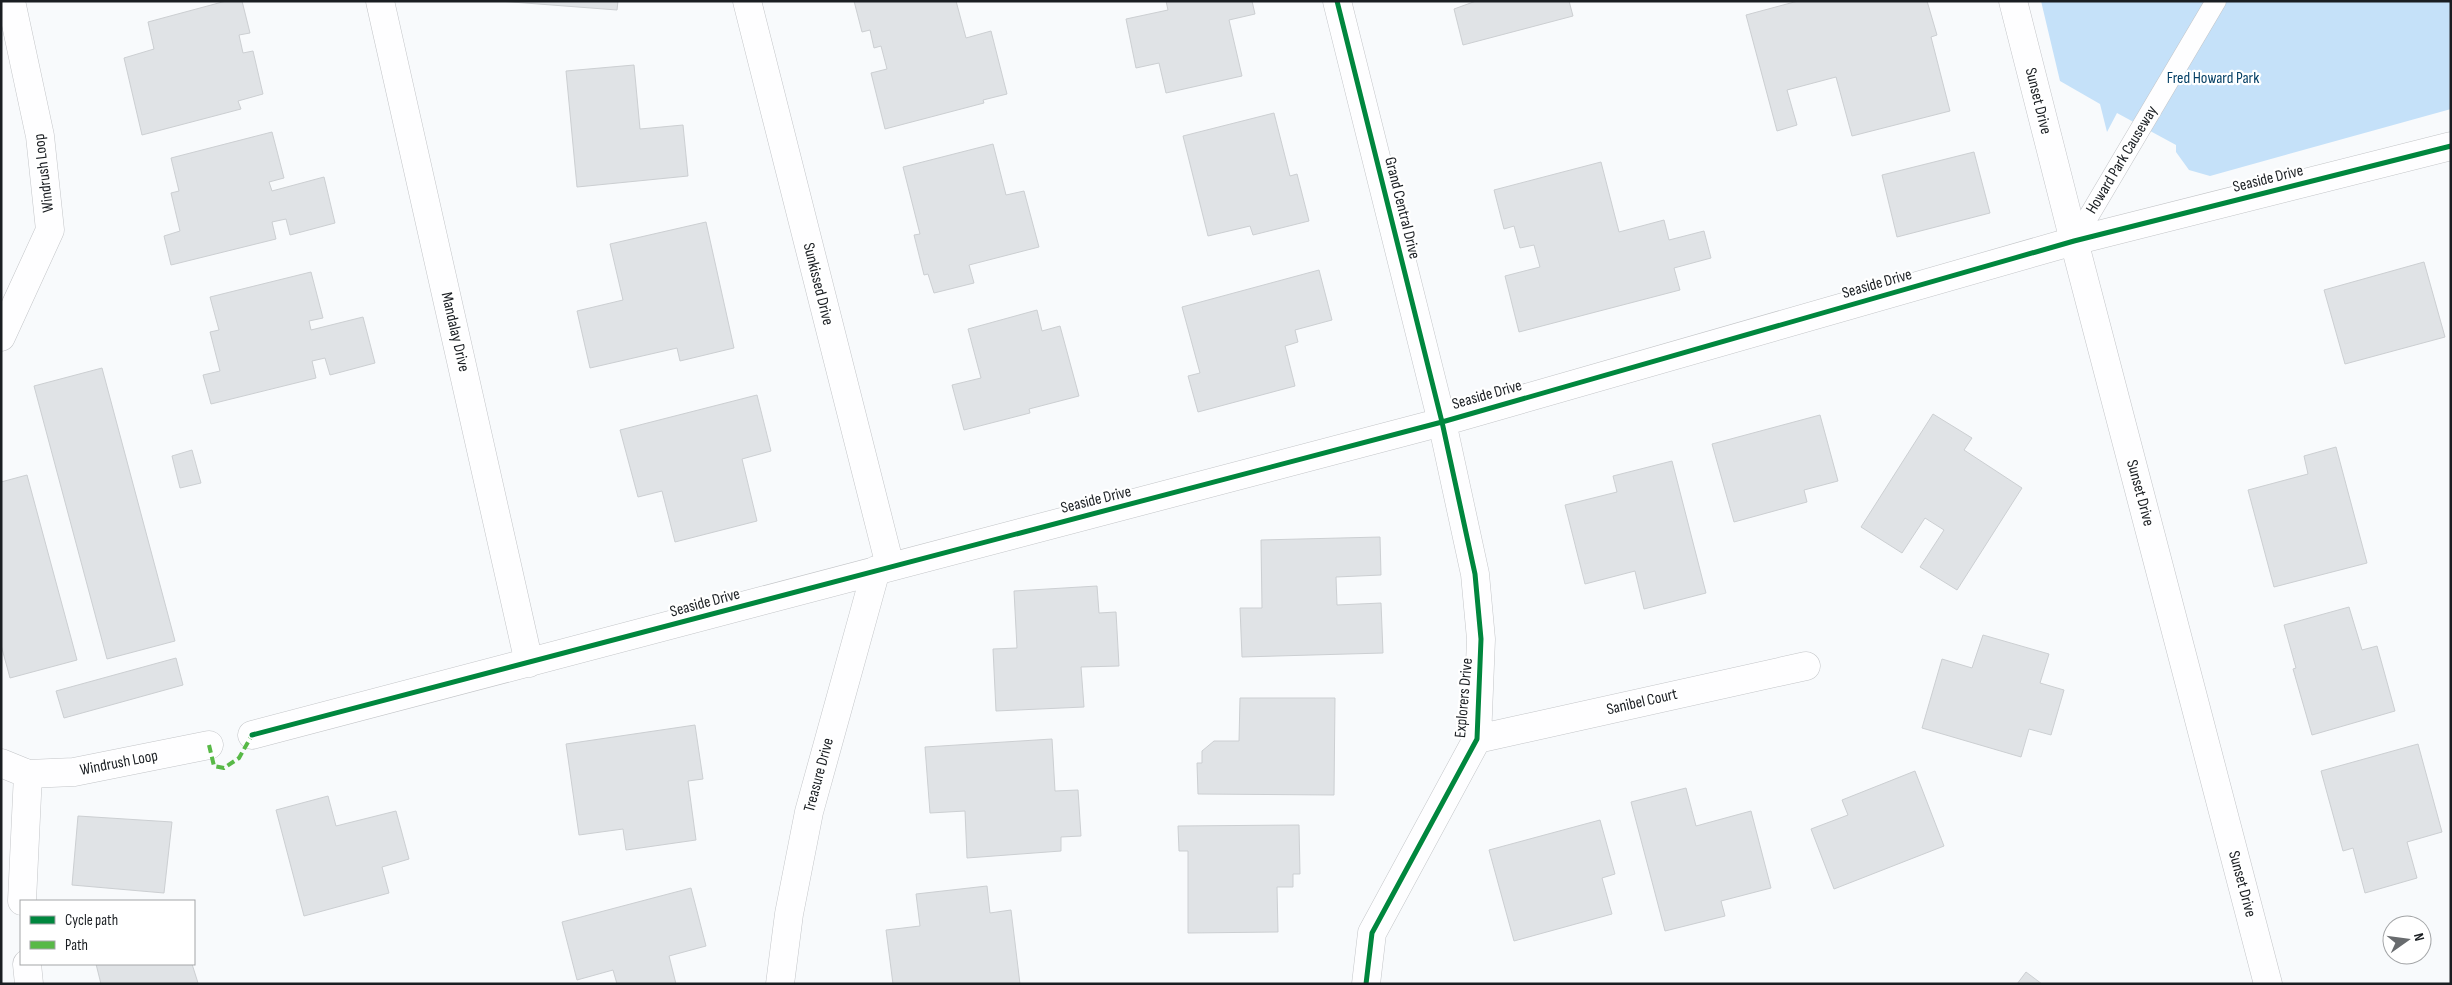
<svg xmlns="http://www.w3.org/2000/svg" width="2452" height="985" font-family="'Sofia Sans Condensed',sans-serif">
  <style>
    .green { fill: #c5e1f9 }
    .building { fill: #e0e3e6; stroke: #cccfd2 }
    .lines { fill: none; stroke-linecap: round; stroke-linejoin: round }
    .service-casing { stroke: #c3c5c8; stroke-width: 21 }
    .minor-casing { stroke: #c3c5c8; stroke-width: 29 }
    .tertiary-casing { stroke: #c3c5c8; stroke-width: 29 }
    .service { stroke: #fefeff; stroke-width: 20 }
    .minor { stroke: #fefeff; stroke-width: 28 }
    .tertiary { stroke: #fefeff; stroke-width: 28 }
    .quiet { stroke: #58b947; stroke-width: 4; stroke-dasharray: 8 4; stroke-linecap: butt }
    .cycleway-casing { stroke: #fff; stroke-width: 8 }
    .cycleway { stroke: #00873e; stroke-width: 5 }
    .labels { text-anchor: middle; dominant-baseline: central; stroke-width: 4.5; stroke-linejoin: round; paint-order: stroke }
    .park-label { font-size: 16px; fill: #043f65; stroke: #fff }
    .street-label { font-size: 16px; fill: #1a1e22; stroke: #fff }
  </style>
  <rect width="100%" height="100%" fill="#f8fafc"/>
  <!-- green -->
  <path class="green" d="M2041,1H2451V109L2210,176L2189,170L2176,152V145L2117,113L2107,132L2100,104L2060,81Z"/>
  <!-- building -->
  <path class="building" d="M226,1H242L250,33L239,35L243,53L253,51L263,94L238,101L241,109L142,135L124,58L154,49L148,22Z
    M499,1H618L617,10Z
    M854,1H956L966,38L991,31L1007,94L983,100L984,103L885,129L871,73L887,69L881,46L874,48L870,30L862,32Z
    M1166,1H1252L1255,14L1229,20L1242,76L1166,93L1159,63L1136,68L1126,19L1168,10Z
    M1476,1H1569L1573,16L1463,45L1454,9Z
    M1798,1H1927L1937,35L1931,37L1950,111L1852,136L1836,77L1787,90L1797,125L1777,131L1746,15Z
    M634,65L640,129L683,125L688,176L577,187L566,71Z
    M1274,113L1290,176L1297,174L1309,221L1253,235L1250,226L1208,236L1183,136Z
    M272,132L284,178L269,182L272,191L324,177L335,223L290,235L286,219L272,222L276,239L171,265L164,236L180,231L171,193L179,191L171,158Z
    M993,144L1006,195L1024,191L1039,247L969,265L974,283L934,293L928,274L924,275L914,235L920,234L903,167Z
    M1974,152L1990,213L1897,237L1882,175Z
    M1601,162L1619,232L1664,220L1669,240L1704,231L1711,258L1674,268L1680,290L1519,332L1505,276L1540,267L1534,245L1520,248L1514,226L1504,229L1494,190Z
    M706,222L734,348L680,361L677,348L590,368L577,311L623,300L610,244Z
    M2424,262L2445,337L2345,364L2324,290Z
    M1319,270L1332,320L1295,330L1298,342L1285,346L1295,386L1198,412L1188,376L1200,373L1182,307Z
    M311,272L323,318L309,321L311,330L363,317L375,363L330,375L325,358L312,361L316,378L211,404L203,375L220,371L210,332L219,330L210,297Z
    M1037,310L1042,331L1060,326L1079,396L1029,409L1030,413L964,430L952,385L981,378L968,329Z
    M102,368L175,641L107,659L34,386Z
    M757,395L771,451L742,459L757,521L675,542L662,491L638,497L620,430Z
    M1933,414L1972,438L1964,450L2022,488L1957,590L1920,567L1944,530L1925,518L1902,553L1861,527Z
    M1820,415L1838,481L1804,490L1807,502L1734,522L1712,444Z
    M2336,447L2367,563L2274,587L2248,490L2308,474L2304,456Z
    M192,450L201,483L180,488L172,456Z
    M1672,461L1706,593L1644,609L1635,571L1585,584L1565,505L1617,492L1613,476Z
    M27,475L77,660L10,678L1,645V482Z
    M1380,537L1381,575L1336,577L1337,605L1381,603L1383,653L1242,657L1240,608H1262L1261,540Z
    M1097,586L1099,613L1116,612L1119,666L1081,667L1084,707L996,711L993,649L1017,648L1014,591Z
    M2349,607L2362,650L2377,646L2395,711L2312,735L2293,669L2296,668L2284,625Z
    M1983,635L2049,654L2040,683L2064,690L2051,735L2029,729L2021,757L1922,728L1942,659L1972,668Z
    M176,658L183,685L64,718L56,691Z
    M1240,698H1335L1334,795L1198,794L1197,763H1202V751L1214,741H1239Z
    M695,725L703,779L688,781L696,840L626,850L623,829L579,835L566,744Z
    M1052,739L1055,791L1078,790L1081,836L1061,837V851L967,858L965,811L930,813L925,747Z
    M2418,744L2442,832L2407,842L2417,878L2365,893L2353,848L2343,851L2321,771Z
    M1915,771L1944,846L1834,889L1811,829L1848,815L1842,800Z
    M1686,788L1696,826L1751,811L1771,888L1721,901L1725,916L1665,931L1631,802Z
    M328,796L336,826L396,811L409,859L382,867L389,893L304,916L276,810Z
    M78,816L172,822L164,893L72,885Z
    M1600,820L1615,874L1602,878L1612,914L1514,941L1489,850Z
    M1299,825L1300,874H1293V887H1277L1278,932L1188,933V851H1179L1178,826Z
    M987,886L990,913L1011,910L1020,984H893L886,930L920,926L916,894Z
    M691,888L706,946L669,956L676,984H617L613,970L577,980L562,922Z
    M96,964H192L198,983L101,984Z
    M2026,972L2042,984H2017Z"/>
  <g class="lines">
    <!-- service casing -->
    <g class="service-casing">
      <path id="service" d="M2074,241L2216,1"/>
    </g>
    <!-- minor casing -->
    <g class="minor-casing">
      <path id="minor" d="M380,1L529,663
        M747,1L890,566
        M1337,1L1442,422L1475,574L1481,639L1477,739L1372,933L1366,984
        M2013,1L2074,241
        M1,337L50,230L40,136L11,1
        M252,735L1442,422L2074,241L2451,146
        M1477,739L1806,666
        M1,763L28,774L74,772L209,745
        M22,901L28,774
        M27,964L29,984
        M780,984L789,914L809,812L876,570"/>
    </g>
    <!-- tertiary casing -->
    <g class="tertiary-casing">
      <path id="tertiary" d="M2074,241L2268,984"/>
    </g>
    <!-- service -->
    <use href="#service" class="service"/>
    <!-- minor -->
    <use href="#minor" class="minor"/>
    <!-- tertiary -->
    <use href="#tertiary" class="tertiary"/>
    <!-- quiet -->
    <path class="quiet" d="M209,745L214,766L224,768L239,758L252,735"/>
    <!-- cycleway casing -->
    <g class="cycleway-casing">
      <path id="cycleway" d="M1337,1L1442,422L1475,574L1481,639L1477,739L1372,933L1366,984
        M252,735L1442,422L2074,241L2451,146"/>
    </g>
    <!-- cycleway -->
    <use href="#cycleway" class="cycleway"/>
  </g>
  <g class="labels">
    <!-- park labels -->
    <g class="park-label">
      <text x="2213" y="78">Fred Howard Park</text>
    </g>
    <!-- street labels -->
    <g class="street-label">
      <text transform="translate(2038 101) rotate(76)">Sunset Drive</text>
      <text transform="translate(2122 160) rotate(-59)">Howard Park Causeway</text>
      <text transform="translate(44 173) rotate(-97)">Windrush Loop</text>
      <text transform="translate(2268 179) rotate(-14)">Seaside Drive</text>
      <text transform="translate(1402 208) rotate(76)">Grand Central Drive</text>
      <text transform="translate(818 284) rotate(76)">Sunkissed Drive</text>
      <text transform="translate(1877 284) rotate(-16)">Seaside Drive</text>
      <text transform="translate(455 332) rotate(77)">Mandalay Drive</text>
      <text transform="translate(1487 395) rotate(-16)">Seaside Drive</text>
      <text transform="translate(2140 493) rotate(75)">Sunset Drive</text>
      <text transform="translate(1096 500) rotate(-14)">Seaside Drive</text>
      <text transform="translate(705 603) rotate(-15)">Seaside Drive</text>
      <text transform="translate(1464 698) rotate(-85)">Explorers Drive</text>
      <text transform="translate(1642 702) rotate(-13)">Sanibel Court</text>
      <text transform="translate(119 763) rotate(-11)">Windrush Loop</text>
      <text transform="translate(819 775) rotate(-75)">Treasure Drive</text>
      <text transform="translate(2242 884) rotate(75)">Sunset Drive</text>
    </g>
  </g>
  <!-- border -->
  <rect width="2452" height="985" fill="none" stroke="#1a1e22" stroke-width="5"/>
  <!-- legend -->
  <rect x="20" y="900" width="175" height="65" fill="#ffffff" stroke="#a3a5a7"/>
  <rect x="30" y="916" width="25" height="8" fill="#00873e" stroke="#a3a5a7"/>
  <text x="65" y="925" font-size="15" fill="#1a1e22">Cycle path</text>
  <rect x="30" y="941" width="25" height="8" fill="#58b947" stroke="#a3a5a7"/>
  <text x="65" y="950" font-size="15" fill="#1a1e22">Path</text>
  <!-- north arrow -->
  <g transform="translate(2407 940) rotate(76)"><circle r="24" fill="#ffffff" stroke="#a3a5a7"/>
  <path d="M0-4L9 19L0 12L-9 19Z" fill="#686b6e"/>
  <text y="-8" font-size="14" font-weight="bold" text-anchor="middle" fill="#1a1e22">N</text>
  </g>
</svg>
